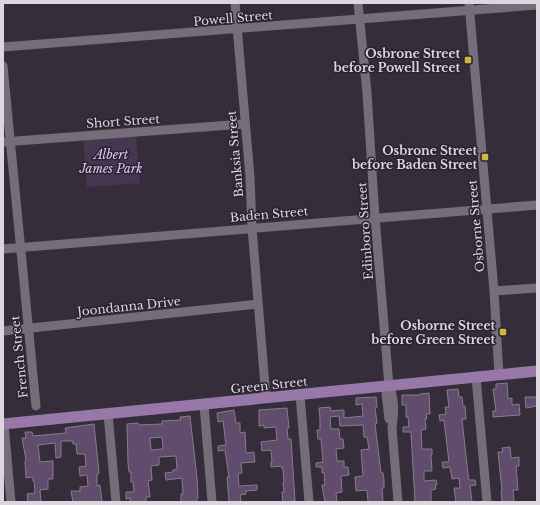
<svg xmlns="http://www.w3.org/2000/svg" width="540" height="505" font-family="'Libre Baskerville',serif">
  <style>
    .green { fill: #46364f }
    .building { fill: #624c6d; stroke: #867d8b; fill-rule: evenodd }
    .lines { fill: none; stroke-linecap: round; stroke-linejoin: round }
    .minor { stroke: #756d7a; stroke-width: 9 }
    .major { stroke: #9878a9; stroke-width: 11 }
    .poi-dot { fill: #c8bb3b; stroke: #2b242f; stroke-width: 1.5 }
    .labels { text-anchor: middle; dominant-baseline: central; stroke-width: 3; stroke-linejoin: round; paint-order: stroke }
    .street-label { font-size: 12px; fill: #dcd7df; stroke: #2b242f }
    .poi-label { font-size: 12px; font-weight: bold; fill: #dcd7df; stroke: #2b242f; text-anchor: end }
    .park-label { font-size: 12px; font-style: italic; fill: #e5c0fb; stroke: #2b242f }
  </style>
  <rect width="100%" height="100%" fill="#352e3a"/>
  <!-- green -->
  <path class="green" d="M136,134L140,183L87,187L83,139Z"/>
  <!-- building -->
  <path class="building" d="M507,383L508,399L512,398V405L519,404L520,415L493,417V411H496L493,389H496V384Z
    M458,389L459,397H462L463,406H465L466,419H462L468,474L469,480H475L476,485L470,486L472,502H456L454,488H460L459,478L452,479L450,467L443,468L442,462H449L444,420L440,421L439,415L446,414L445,407H449L447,390Z
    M429,393L430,414H426L427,419H425L426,429L421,430L422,449H432V455L431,456L432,471H424V481L436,480L437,485H435L436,489L431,490V502H415L411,432H403V427H409L408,417H406V405H402V395H420V394Z
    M376,397L377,407L375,408L377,423L375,424L381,473H383L384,480V488H382L383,502H368L367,490L356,491L355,477L363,476L361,450L369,449L367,437H364L363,425L340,426L339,416L330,417L331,429H339L340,439H343L344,448L336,449L337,461H344V467H348L349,475L341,476L342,492L336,493L337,502H325L322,485H325L324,472L322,473V467H316V463L323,462L321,439H318L317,430H320V419L319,408L330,407L331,411L344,410V418L363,416L362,404L356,405V398Z
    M525,397H537V406L526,408Z
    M287,408L289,428H287L288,439H291L295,501L283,502L282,492H284L283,483H284L283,469H282V466L271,467V462H272L271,450L262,451L261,442L277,440L276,427L264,428V425L259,426V410Z
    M234,410L236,423H240V433L245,432L246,453L254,452L255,462L241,463L242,473L238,474L239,486L257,485V490L246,491V494L240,495L241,502H229L227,477H229L225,450L218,451V446L226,445L223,421L218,422L217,413Z
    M190,416L197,478L198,498H197V502H181V494H183L182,478L166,480L165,473L173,472V470L177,469L176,456L159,457V465L151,466L152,480L148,481L150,497H146V502H130V498L126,499V492H134L133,482H131V472H129L128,463L127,424L138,423L139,425L162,424V421L181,420L180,417ZM162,437L163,449L151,450L150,438Z
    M94,424L99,473L97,474V486L100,485L102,502H73L71,491H80V487L88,486L87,475L80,476L79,467L86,466L85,454H77L76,444H73V441H61V457L56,458L55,443L38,445L40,462L53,461V479H48V489L40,490L41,502H28L27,494L35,493L34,481H33V477L26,478L25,461L26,460L22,438H26L25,432H32L33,436L66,433L65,428Z
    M510,447L511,458L519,457V466H516L518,490H513L514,502H502L501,491H502L498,452H503L502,448Z"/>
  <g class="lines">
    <!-- minor -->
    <path class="minor" d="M235,3L250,177L252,228L266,398
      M358,3L367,93L375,217L389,386C395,399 394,413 392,428L398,502
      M469,3L494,291L499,375
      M3,47L537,5
      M3,66L36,406
      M3,142L244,124
      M3,249L537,205
      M494,291L537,288
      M3,331L258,304
      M476,377L487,502
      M300,395L309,502
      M204,405L212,502
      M108,414L116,502
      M389,419L386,394L389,386
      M4,424L11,502"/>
    <!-- major -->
    <path class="major" d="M3,424L537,371"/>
  </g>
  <!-- markers -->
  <g class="poi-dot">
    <rect x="464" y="56" width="8" height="8" rx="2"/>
    <rect x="481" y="153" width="8" height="8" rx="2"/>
    <rect x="499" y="328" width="8" height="8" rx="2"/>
  </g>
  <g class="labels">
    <!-- street labels -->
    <g class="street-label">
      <text transform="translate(233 18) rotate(-5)">Powell Street</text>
      <text transform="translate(123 121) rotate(-4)">Short Street</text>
      <text transform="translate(235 154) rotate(-95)">Banksia Street</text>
      <text transform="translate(269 214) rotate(-5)">Baden Street</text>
      <text transform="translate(476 226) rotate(-95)">Osborne Street</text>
      <text transform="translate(365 231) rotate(-94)">Edinboro Street</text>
      <text transform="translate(129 306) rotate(-6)">Joondanna Drive</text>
      <text transform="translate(19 357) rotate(-96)">French Street</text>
      <text transform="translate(269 385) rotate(-6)">Green Street</text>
    </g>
    <!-- poi labels -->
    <g class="poi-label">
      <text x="460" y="53">Osbrone Street<tspan x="460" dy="14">before Powell Street</tspan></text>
      <text x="477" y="150">Osbrone Street<tspan x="477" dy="14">before Baden Street</tspan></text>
      <text x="495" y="325">Osborne Street<tspan x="495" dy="14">before Green Street</tspan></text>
    </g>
    <!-- park labels -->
    <g class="park-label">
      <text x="111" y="154">Albert<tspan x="111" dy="14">James Park</tspan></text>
    </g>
  </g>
  <!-- border -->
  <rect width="540" height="505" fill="none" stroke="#dcd7df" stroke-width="8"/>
</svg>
